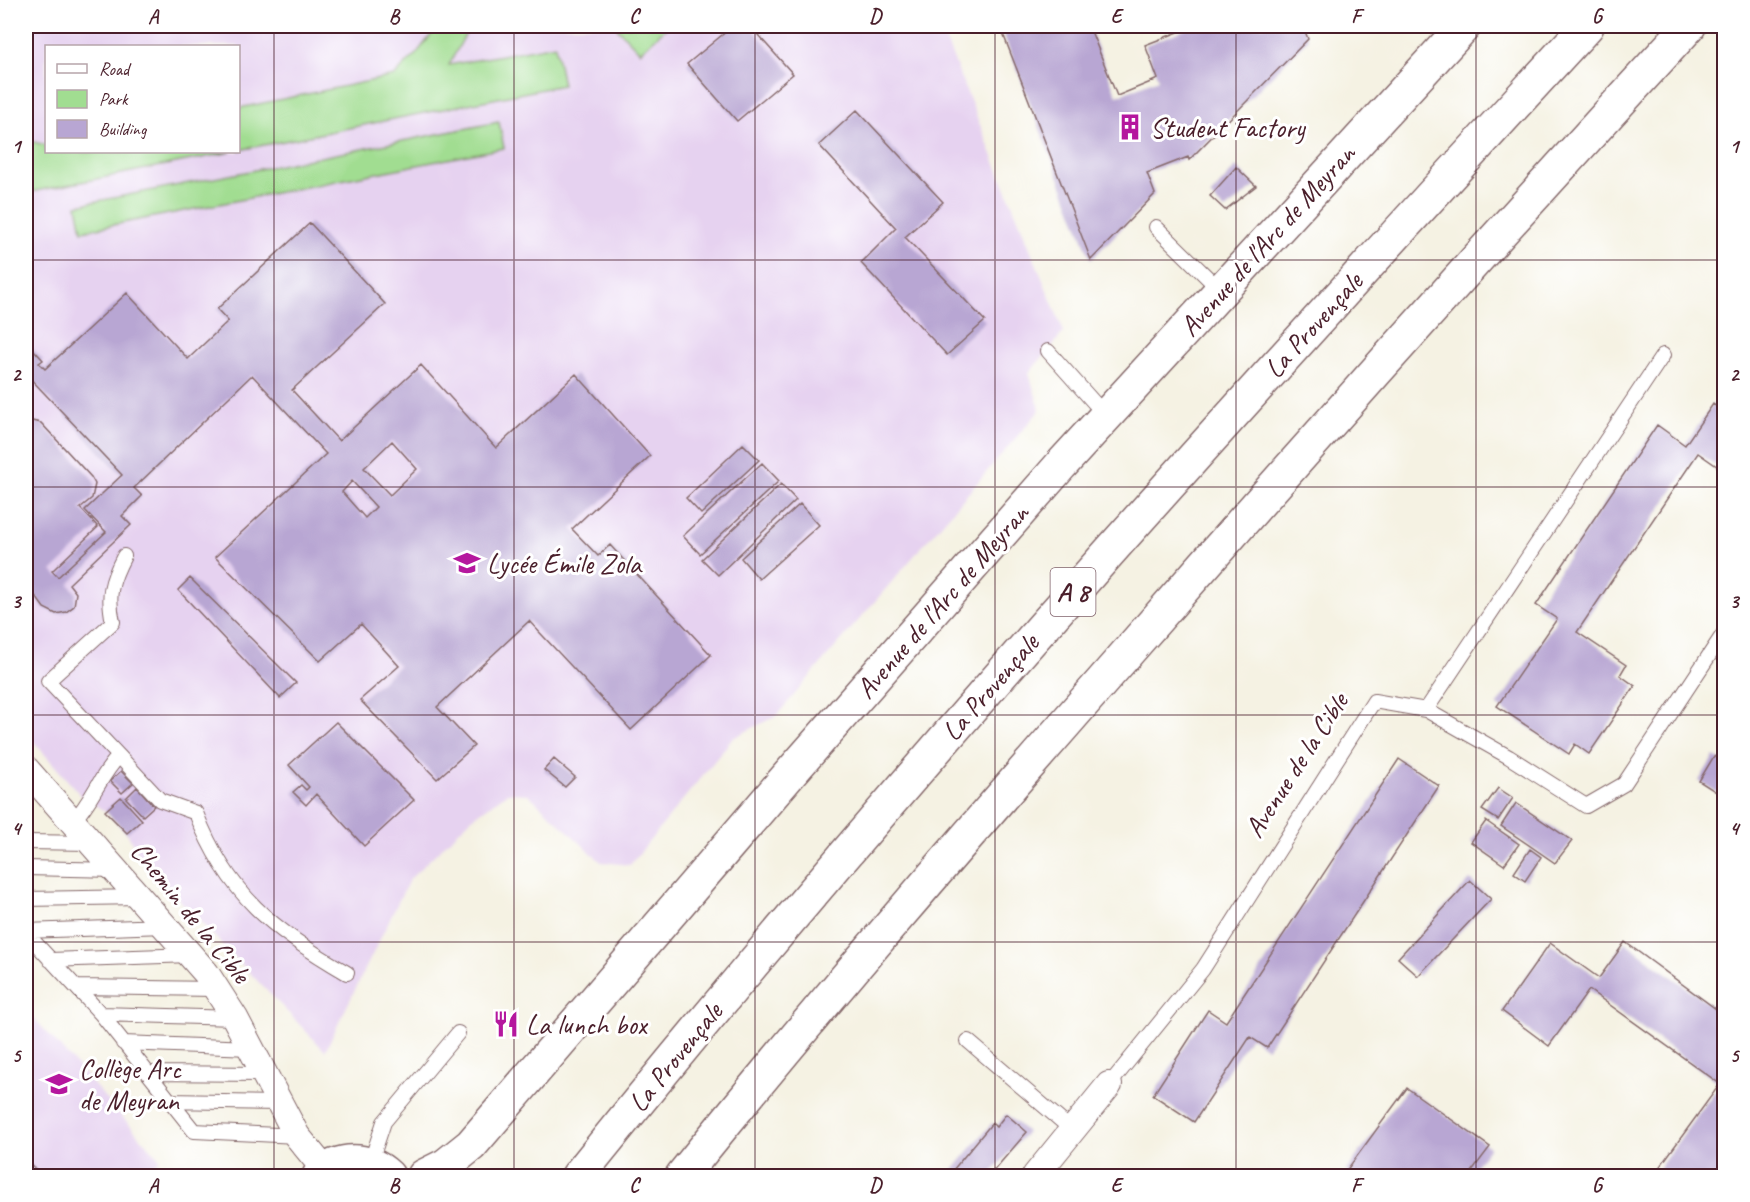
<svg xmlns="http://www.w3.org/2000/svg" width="1750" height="1202" font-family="Caveat,sans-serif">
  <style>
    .built { fill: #e6d2f0; fill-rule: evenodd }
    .green { fill: #a1dd91; stroke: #767e5e; stroke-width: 1.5 }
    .building { fill: #b8a6d3; fill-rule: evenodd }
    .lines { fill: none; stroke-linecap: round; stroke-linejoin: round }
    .lane-casing { stroke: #86696b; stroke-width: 16 }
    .street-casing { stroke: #86696b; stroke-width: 28 }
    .secondary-casing { stroke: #86696b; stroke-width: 36 }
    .highway-casing { stroke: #86696b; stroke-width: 36 }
    .lane { stroke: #fff; stroke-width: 14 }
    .street { stroke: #fff; stroke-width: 26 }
    .secondary { stroke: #fff; stroke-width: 33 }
    .highway { stroke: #fff; stroke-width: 33 }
    .grid { fill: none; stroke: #4a1f2b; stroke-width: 1.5; stroke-opacity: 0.55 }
    .labels { text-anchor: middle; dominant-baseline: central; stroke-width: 6; stroke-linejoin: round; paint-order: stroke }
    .shield { fill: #fff; stroke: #80626b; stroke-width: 1.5 }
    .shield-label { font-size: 27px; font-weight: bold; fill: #4a1f2b }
    .poi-label { font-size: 28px; fill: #4a1f2b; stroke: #fff; text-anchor: start }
    .street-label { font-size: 28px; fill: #4a1f2b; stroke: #fff }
    .neatline { fill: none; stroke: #4a1f2b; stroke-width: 2 }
    .grid-label { font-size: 20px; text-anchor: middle; font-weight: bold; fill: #4a1f2b }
  </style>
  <rect width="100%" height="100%" fill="#fff"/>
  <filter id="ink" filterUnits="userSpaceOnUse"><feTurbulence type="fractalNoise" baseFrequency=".0167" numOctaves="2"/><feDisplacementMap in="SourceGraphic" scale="12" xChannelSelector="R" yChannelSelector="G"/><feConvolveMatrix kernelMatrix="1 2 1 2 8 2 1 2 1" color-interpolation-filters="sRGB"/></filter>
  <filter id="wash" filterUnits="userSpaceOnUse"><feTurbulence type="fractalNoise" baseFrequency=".008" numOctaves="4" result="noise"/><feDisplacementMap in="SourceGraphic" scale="24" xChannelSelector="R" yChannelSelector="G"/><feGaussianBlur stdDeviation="1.35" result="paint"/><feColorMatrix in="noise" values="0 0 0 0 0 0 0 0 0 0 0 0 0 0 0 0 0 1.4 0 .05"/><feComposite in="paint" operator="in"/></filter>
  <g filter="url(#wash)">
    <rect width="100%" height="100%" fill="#f5f2e3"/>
    <!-- built -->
    <path class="built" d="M26,26H940L1064,332L1029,373L1040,410L776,716L733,738L630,865L601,862L528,794L507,793L471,819L409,880L325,1051L142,861L127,833L105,811L83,798L26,733ZM46,46H238V152H46Z
      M26,1009L160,1159L142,1176H26Z"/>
    <!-- green -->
    <path class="green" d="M438,26H470L449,65L555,45L563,85L239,150V108L394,76L417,53Z
      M615,26H668L640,52Z
      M499,122L504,148L82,231L77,205Z
      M26,140L46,145V152H231L26,193Z"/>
    <g id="blocks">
      <!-- building -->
      <path class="building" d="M733,26H750L793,74L737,121L687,64Z
        M1000,26H1089L1117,96L1158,79L1145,45L1194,26H1303L1308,39L1189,160L1188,157L1147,173L1155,194L1091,260Z
        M857,110L943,202L905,237L985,321L947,355L861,263L896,228L819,145Z
        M1236,167L1256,186L1225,210L1210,196Z
        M310,223L385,304L292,390L339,441L421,365L496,448L576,374L650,456L572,529L598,556L610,545L711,655L631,730L529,621L437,707L474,746L437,779L360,700L399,666L361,624L320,661L215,557L326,454L252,375L134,488L142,496L122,516L131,525L69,584L76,593L74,606L66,612L56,614L44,608L31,590L26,595V424L32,421L41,423L91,477L95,484L92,498L80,508L98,527L52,571L58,577L106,532L85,510L122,475L26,374V355L33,349L43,360L39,363L45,369L127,293L188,359L228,321L217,309ZM392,441L417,469L390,495L364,468ZM352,481L376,507L365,518L342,492Z
        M1713,404L1724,412V471L1698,453L1577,632L1626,665L1620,675L1635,686L1589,754L1575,744L1569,754L1497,706L1557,619L1536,605L1657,425L1685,445Z
        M743,444L759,460L701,514L686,498Z
        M762,463L779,481L700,554L683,536Z
        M781,484L796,500L718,575L702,559Z
        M800,504L819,525L759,579L741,558Z
        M190,578L296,683L280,698L178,590Z
        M336,722L414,800L364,846L316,794L306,805L293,792L301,785L306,790L309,787L289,765Z
        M1714,756L1724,763V797L1699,781Z
        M554,759L575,777L565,787L544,770Z
        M1399,759L1439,786L1267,1048L1250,1037L1194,1122L1153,1095L1208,1010L1226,1022Z
        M121,771L133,783L122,793L110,781Z
        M137,787L154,806L143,816L126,798Z
        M1498,788L1513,798L1498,820L1482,810Z
        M121,797L142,820L127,833L105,811Z
        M1516,803L1572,841L1555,863L1501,826Z
        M1486,821L1519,844L1504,865L1471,842Z
        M1530,849L1541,857L1525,881L1514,873Z
        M1470,880L1491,899L1418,976L1398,958Z
        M1625,942L1724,1015V1176H1653L1720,1084L1589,990L1549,1046L1502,1011L1550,943L1599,978Z
        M1407,1088L1490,1147L1468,1176H1353L1346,1171Z
        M1006,1114L1027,1132L989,1176H948L992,1123L996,1127Z
        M26,1159L39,1174L41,1176H26Z"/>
    </g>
  </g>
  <g filter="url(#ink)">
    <use href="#blocks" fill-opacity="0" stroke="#86696b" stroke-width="1.5"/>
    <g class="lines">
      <!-- lane casing -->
      <g class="lane-casing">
        <path id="lane" d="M1156,227L1221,291
          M1048,351L1106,416
          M1426,710L1663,355
          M119,756L48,681L113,622C107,595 111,581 124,556
          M73,821C92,802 100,775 119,756L160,800L196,813C227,894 274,931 347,973
          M26,842L92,843
          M26,868L116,870
          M26,899L140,897
          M26,931L164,926
          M26,933L101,1014L194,1131L297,1136
          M50,960L191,955
          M77,987L216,989
          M101,1014L235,1018
          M968,1041L1072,1130
          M123,1043L251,1048
          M148,1073L264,1074
          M1109,1085L1203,969L1374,701L1426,710L1509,757L1586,806L1624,784L1724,633
          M170,1101L280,1103
          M370,1164L384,1122L458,1033"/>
      </g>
      <!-- street casing -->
      <g class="street-casing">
        <path id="street" d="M26,769L206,973L235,1018L297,1136L325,1170
          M1035,1176L1109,1085"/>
      </g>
      <!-- secondary casing -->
      <g class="secondary-casing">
        <path id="secondary" d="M319,1176C339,1157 368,1157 388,1176
          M424,1176L446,1165L471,1145L788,776L1061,465L1464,26"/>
      </g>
      <!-- highway casing -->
      <g class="highway-casing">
        <path id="highway" d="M578,1176C898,779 1242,401 1587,26
          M682,1176C823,1001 971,831 1120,661C1307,447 1497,235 1689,26"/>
      </g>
      <!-- lane -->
      <use href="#lane" class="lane"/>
      <!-- street -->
      <use href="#street" class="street"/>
      <!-- secondary -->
      <use href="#secondary" class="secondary"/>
      <!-- highway -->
      <use href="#highway" class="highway"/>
    </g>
  </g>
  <!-- grid -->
  <path class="grid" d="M274,26V1176M514,26V1176M755,26V1176M995,26V1176M1236,26V1176M1476,26V1176M26,260H1724M26,487H1724M26,715H1724M26,942H1724"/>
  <!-- icons -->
  <defs>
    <g id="building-bare" transform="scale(2.07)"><path d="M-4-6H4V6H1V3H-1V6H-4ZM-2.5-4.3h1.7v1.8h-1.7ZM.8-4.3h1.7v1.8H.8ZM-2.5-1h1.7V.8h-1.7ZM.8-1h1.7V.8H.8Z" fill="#b5179e" stroke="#fff" stroke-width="2.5" paint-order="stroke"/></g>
    <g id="school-bare" transform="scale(2.07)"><path d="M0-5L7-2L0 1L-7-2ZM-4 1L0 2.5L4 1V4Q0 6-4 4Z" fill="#b5179e" stroke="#fff" stroke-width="2.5" paint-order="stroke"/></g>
    <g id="restaurant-bare" transform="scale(2.07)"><path d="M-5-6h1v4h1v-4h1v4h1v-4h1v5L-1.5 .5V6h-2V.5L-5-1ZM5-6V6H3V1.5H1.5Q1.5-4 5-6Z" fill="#b5179e" stroke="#fff" stroke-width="2.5" paint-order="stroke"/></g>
  </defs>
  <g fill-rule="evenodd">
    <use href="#building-bare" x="1130" y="127"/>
    <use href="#school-bare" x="467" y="563"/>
    <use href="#restaurant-bare" x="506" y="1024"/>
    <use href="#school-bare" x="59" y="1084"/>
  </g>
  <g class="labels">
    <!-- shield labels -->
    <rect class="shield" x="1050.5" y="568" width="45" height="48" rx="4.5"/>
    <g class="shield-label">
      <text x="1073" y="592">A 8</text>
    </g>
    <!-- poi labels -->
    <g class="poi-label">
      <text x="1150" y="127">Student Factory</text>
      <text x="487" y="563">Lycée Émile Zola</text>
      <text x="526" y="1024">La lunch box</text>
      <text x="79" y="1068">Collège Arc<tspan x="79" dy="32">de Meyran</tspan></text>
    </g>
    <!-- street labels -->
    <g class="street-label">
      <text transform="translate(1267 240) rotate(-48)">Avenue de l'Arc de Meyran</text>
      <text transform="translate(1313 325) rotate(-48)">La Provençale</text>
      <text transform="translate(942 601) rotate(-49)">Avenue de l'Arc de Meyran</text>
      <text transform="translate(990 687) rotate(-49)">La Provençale</text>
      <text transform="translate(1296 765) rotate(-57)">Avenue de la Cible</text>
      <text transform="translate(191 912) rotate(51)">Chemin de la Cible</text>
      <text transform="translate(675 1057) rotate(-51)">La Provençale</text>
    </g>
  </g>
  <!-- margin -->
  <rect width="1750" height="1202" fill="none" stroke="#fff" stroke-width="66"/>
  <!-- legend -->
  <rect x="45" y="45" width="195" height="108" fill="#ffffff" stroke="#b7a5aa" stroke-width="1.5"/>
  <rect x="57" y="64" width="30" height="9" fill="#ffffff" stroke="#b7a5aa" stroke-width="1.5"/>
  <text x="99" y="75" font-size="18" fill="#4a1f2b">Road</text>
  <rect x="57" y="90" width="30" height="18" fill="#a1dd91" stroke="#b7a5aa" stroke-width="1.5"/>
  <text x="99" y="105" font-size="18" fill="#4a1f2b">Park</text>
  <rect x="57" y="120" width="30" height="18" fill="#b8a6d3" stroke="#b7a5aa" stroke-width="1.5"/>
  <text x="99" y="135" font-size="18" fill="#4a1f2b">Building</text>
  <rect x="33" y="33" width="1684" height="1136" class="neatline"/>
  <g class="grid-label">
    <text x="153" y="23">A</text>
    <text x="394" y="23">B</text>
    <text x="634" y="23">C</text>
    <text x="875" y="23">D</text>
    <text x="1116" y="23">E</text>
    <text x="1356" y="23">F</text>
    <text x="1597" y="23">G</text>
    <text x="16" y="153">1</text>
    <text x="1734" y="153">1</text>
    <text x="16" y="381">2</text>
    <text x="1734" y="381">2</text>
    <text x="16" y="608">3</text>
    <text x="1734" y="608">3</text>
    <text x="16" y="835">4</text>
    <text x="1734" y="835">4</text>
    <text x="16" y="1062">5</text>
    <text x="1734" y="1062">5</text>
    <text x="153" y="1192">A</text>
    <text x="394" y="1192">B</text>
    <text x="634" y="1192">C</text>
    <text x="875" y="1192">D</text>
    <text x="1116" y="1192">E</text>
    <text x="1356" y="1192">F</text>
    <text x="1597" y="1192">G</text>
  </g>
</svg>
